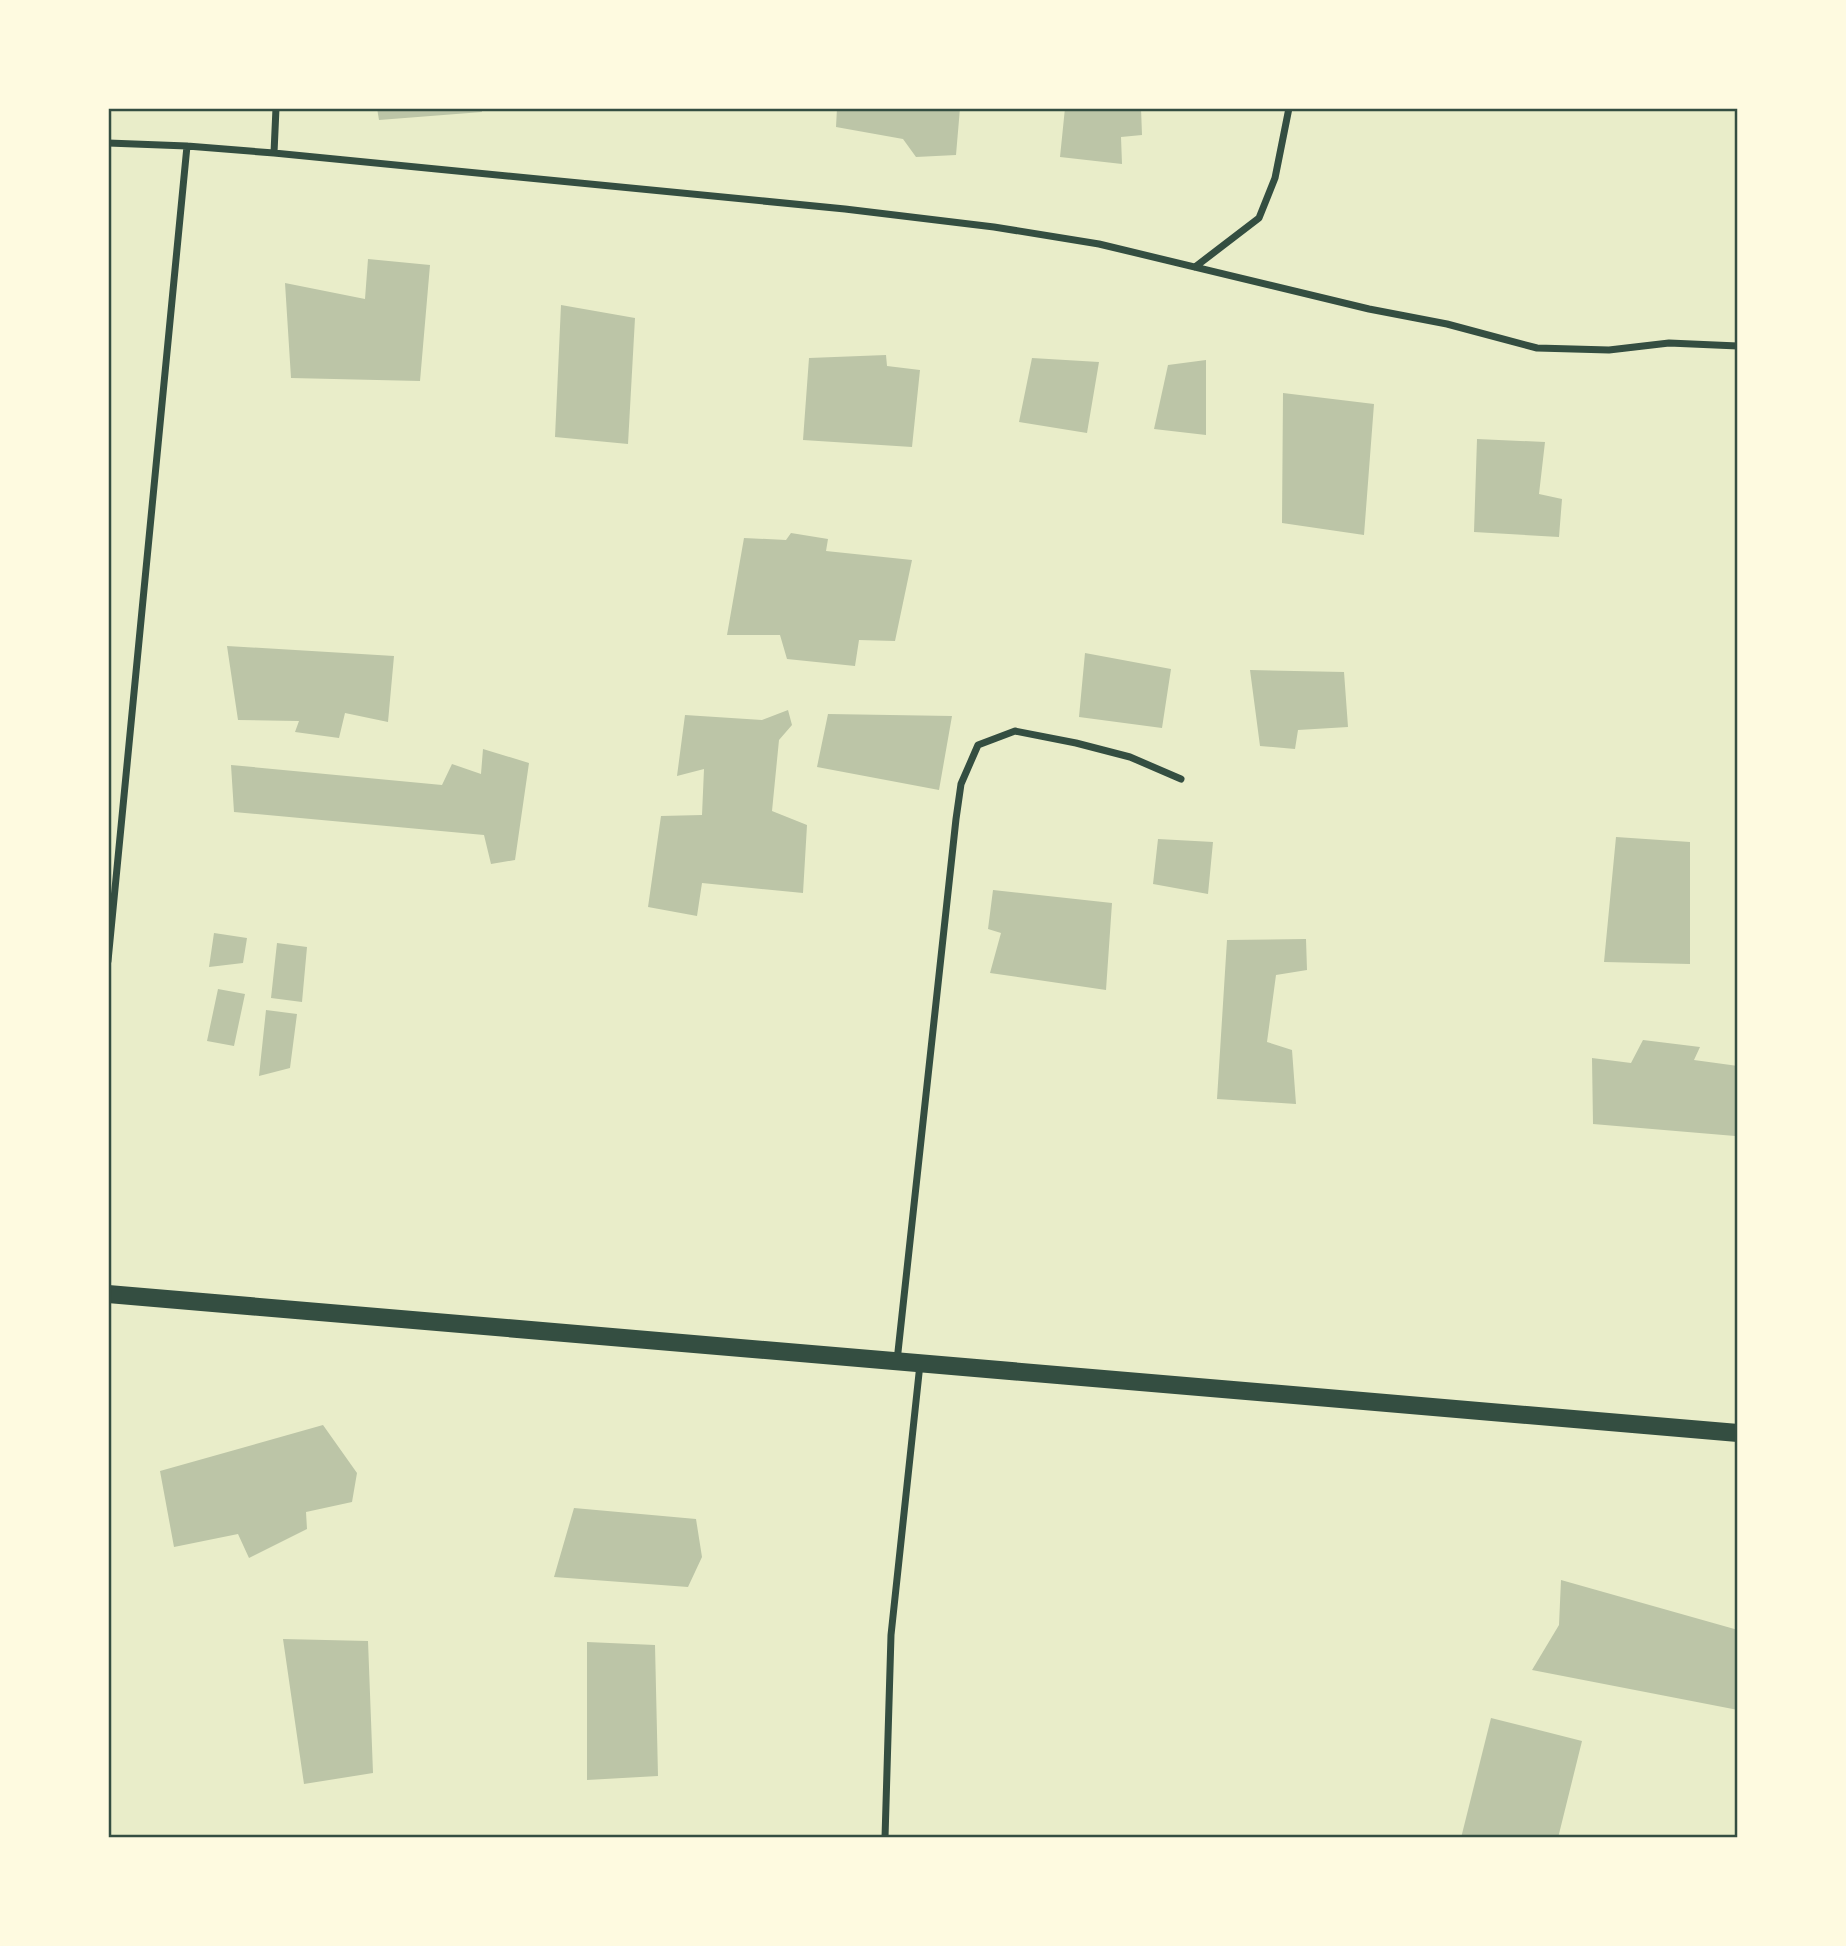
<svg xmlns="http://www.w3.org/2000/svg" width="1846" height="1946" font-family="Overpass,sans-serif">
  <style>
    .building { fill: #bcc5a7 }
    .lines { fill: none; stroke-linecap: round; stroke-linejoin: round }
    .minor { stroke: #344e41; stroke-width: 7 }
    .primary { stroke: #344e41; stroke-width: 18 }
    .neatline { fill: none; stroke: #344e41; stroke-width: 2.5 }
  </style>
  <rect width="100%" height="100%" fill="#e9edc9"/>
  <!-- building -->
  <path class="building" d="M377,108H481L482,112L379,120Z
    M837,108H960L956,155L916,157L903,139L836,127Z
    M1065,108H1141L1142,135L1121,137L1122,164L1060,157Z
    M368,259L430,265L420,381L291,378L285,283L365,299Z
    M561,305L635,318L628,444L555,437Z
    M886,355L887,366L920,370L912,447L803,440L809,358Z
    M1032,358L1099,362L1087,433L1019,422Z
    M1206,360V435L1154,429L1168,365Z
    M1283,393L1374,404L1364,535L1282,523Z
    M1477,439L1545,442L1539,494L1562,499L1559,537L1474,532Z
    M791,533L828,539L826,551L912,560L895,641L859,640L855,666L787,659L780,635H727L744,538L786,540Z
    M227,646L394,656L388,722L345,713L339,738L295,732L299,721L238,720Z
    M1085,653L1171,669L1162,728L1079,717Z
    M1250,670L1344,672L1348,727L1298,730L1295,749L1260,746Z
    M788,710L792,725L779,740L772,811L807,825L803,893L702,883L697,916L648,907L661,816L702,815L704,769L677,776L685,715L762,720Z
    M828,714L952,716L939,790L817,767Z
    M483,749L529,763L515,860L491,864L484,835L234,812L231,765L442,785L452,764L481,774Z
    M1616,837L1690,842V964L1604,962Z
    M1158,839L1213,842L1208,894L1153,884Z
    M993,890L1112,903L1106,990L990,973L1001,933L988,929Z
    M214,933L247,938L243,963L209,967Z
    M1306,939L1307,970L1276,975L1267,1042L1292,1050L1296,1104L1217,1099L1227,940Z
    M277,943L307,947L302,1002L271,998Z
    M218,989L245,994L234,1046L207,1041Z
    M266,1010L297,1014L290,1068L259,1076Z
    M1643,1040L1700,1047L1694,1060L1738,1066V1108L1735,1136L1593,1124L1592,1058L1631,1063Z
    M323,1425L357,1473L352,1502L306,1512L307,1529L249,1558L238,1534L174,1547L160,1471Z
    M574,1508L696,1519L702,1557L688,1587L554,1577Z
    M1561,1580L1738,1630V1710L1532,1670L1559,1625Z
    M283,1639L368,1641L373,1773L304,1784Z
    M587,1642L655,1645L658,1776L587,1780Z
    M1491,1718L1582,1741L1558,1838H1461Z"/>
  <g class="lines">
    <!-- minor -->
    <path class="minor" d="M108,143L187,146L274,153L845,209L994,227L1099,244L1369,309L1447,324L1537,348L1609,350L1669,343L1738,346
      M274,153L276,108
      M1195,267L1259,218L1275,178L1289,108
      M108,961L187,146
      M897,1361L956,819L961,784L978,745L1015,731L1076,743L1130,757L1181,779
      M885,1838L891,1635L920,1364"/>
    <!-- primary -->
    <path class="primary" d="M108,1294L1738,1433"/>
  </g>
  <!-- border -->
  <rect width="1846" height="1946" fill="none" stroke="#fefae0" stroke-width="220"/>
  <rect x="110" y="110" width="1626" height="1726" class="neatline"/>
</svg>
